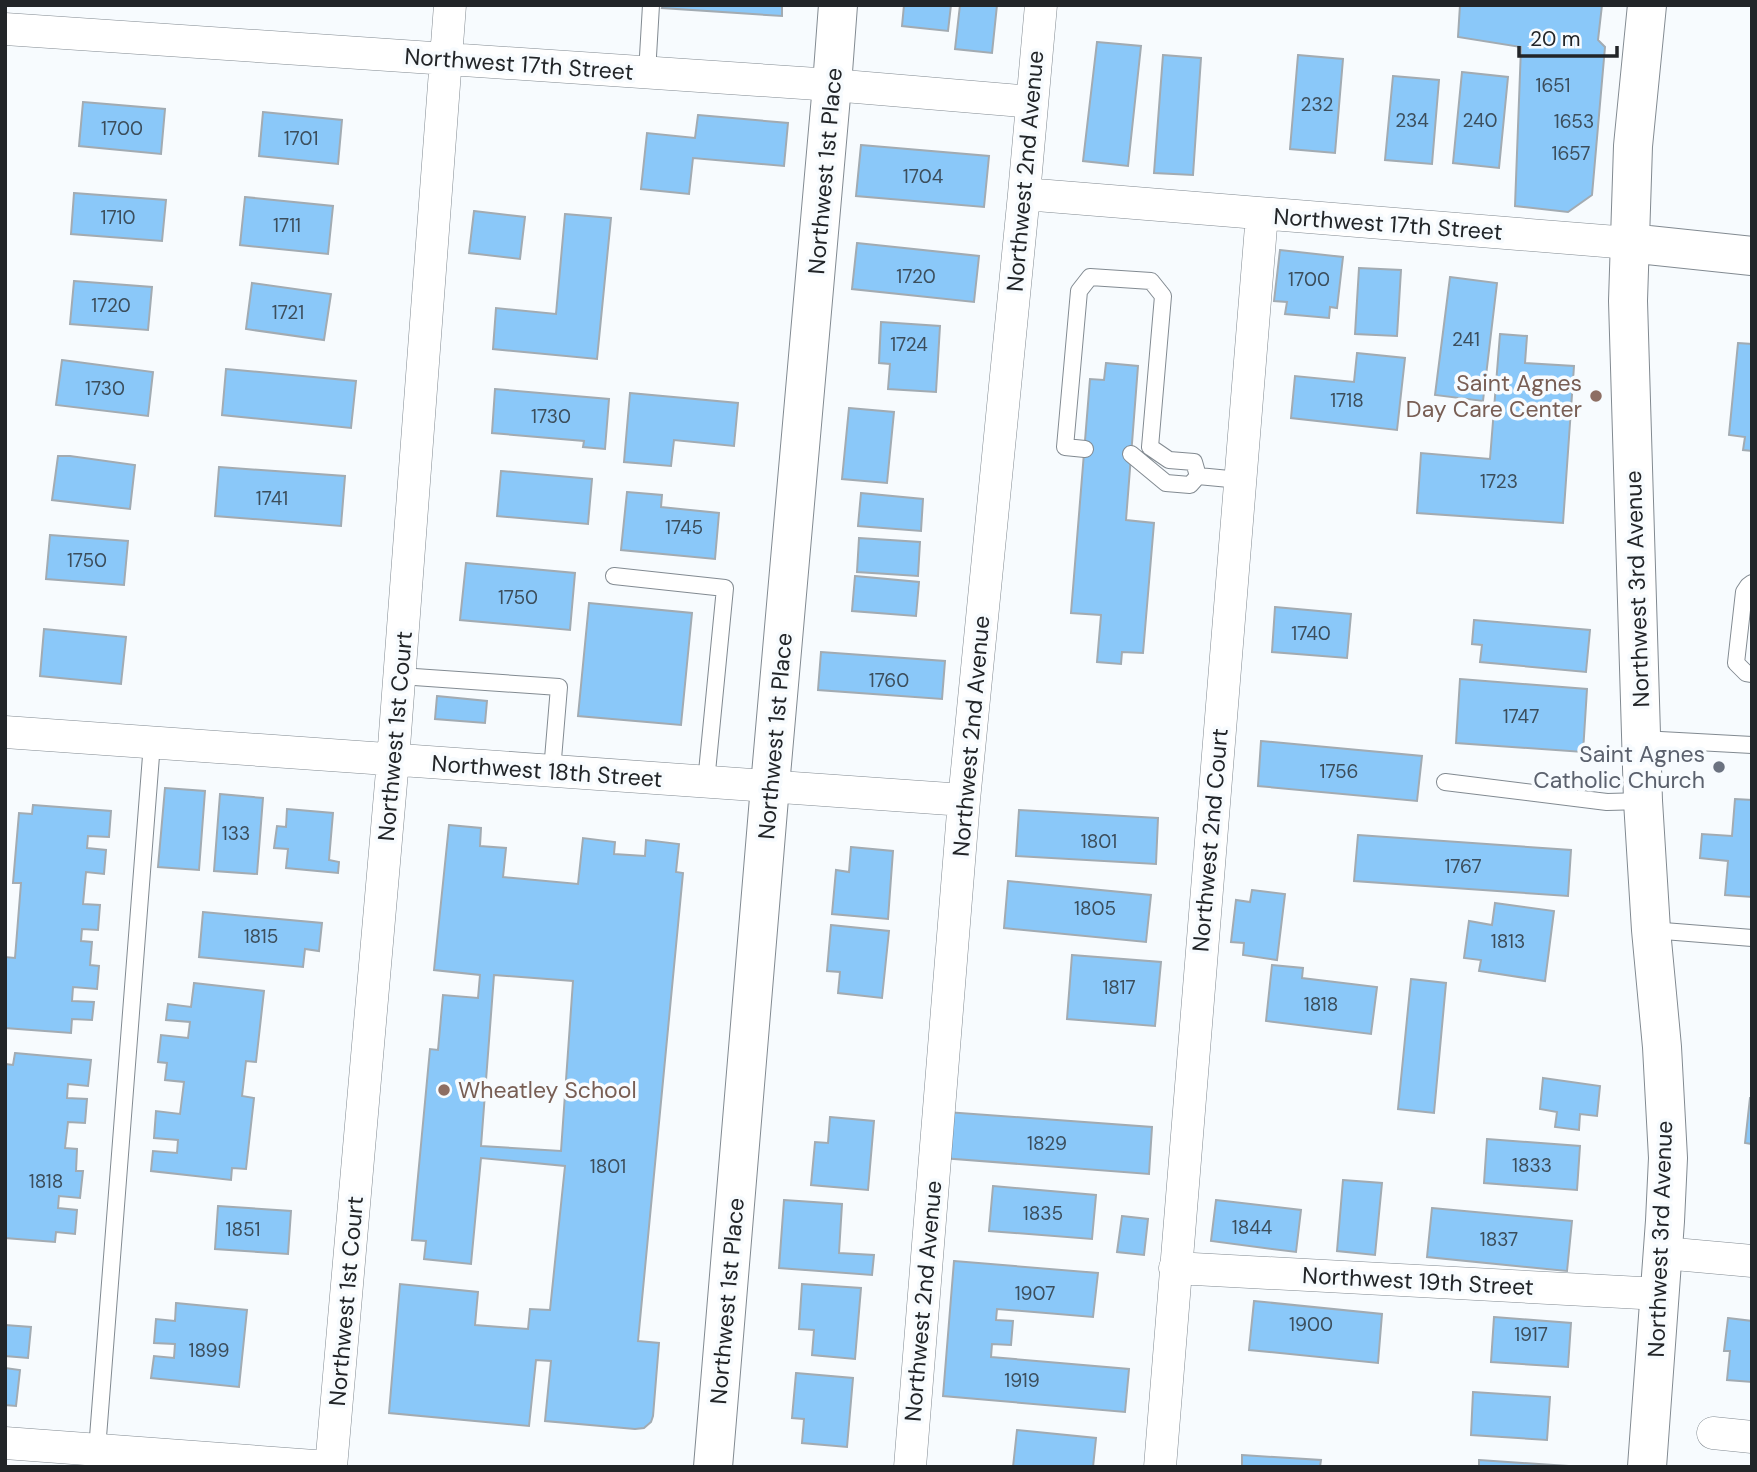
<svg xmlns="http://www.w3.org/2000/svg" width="1757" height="1472" font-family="'DM Sans',sans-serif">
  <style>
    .building { fill: #8ac8f9; stroke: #a2abb2; stroke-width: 2; fill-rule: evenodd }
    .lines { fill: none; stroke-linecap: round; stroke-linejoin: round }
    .service-casing { stroke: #828a91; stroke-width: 18 }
    .minor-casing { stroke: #828a91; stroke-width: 33 }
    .tertiary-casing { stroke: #828a91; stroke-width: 40 }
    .service { stroke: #fff; stroke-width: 16 }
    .minor { stroke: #fff; stroke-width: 32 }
    .tertiary { stroke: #fff; stroke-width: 38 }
    .education-dot { fill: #8d6e63; stroke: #f7fbfe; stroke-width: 2.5 }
    .worship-dot { fill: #6b7280; stroke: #f7fbfe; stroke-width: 2.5 }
    .labels { text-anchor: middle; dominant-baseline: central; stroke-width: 7; stroke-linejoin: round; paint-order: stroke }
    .number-label { font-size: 19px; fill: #3c4e5c }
    .street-label { font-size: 23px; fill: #222528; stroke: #f7fbfe }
    .education-label { font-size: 23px; fill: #785e54; stroke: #f7fbfe; text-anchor: end }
    .worship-label { font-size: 23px; fill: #5b616d; stroke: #f7fbfe; text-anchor: end }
  </style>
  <rect width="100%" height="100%" fill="#f7fbfe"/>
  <!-- building -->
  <path class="building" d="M663,5H782V16L662,8Z
    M904,5H951L948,31L902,26Z
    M960,5H997L992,53L955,49Z
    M1460,5H1602L1598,40L1605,47L1592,195L1568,212L1515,206L1521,47L1458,37Z
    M1097,42L1141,46L1128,166L1083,161Z
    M1163,55L1201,58L1193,175L1154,173Z
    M1298,55L1343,59L1335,153L1290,149Z
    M1462,72L1508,77L1499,168L1453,163Z
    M1393,76L1439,80L1432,164L1385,160Z
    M83,102L165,109L161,154L79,146Z
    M263,112L342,120L338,164L259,156Z
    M698,115L788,123L784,166L693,158L689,194L641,189L647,133L695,138Z
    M861,145L989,156L984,207L856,196Z
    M74,193L166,200L162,241L71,234Z
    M245,197L333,206L328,254L240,245Z
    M474,211L525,217L520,259L469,253Z
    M565,214L611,218L597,359L493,349L496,308L556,314Z
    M857,243L979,256L974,302L852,289Z
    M1280,250L1343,257L1337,308L1330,307L1329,318L1285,314L1287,302L1274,301Z
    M1359,268L1401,270L1397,336L1355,334Z
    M1450,277L1497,283L1483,401L1435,395Z
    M74,281L152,287L148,330L70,324Z
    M252,283L331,294L324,340L246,329Z
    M881,322L940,326L936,392L888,389L890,364L879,363Z
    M1500,334L1527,336L1525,363L1574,366L1563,523L1417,513L1421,453L1490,459Z
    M1738,343L1752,344V451L1743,450L1745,437L1729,435Z
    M1357,353L1405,358L1397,430L1291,418L1295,376L1354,382Z
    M62,360L153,372L148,416L56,405Z
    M1106,363L1138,366L1126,520L1154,523L1143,653L1122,652L1121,664L1097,662L1101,615L1071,613L1090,379L1104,380Z
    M226,369L356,381L351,428L222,415Z
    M495,389L609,399L605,449L583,447L584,441L492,433Z
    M630,393L738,403L734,446L674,440L671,466L624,462Z
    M849,408L894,412L887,483L842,479Z
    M58,456H70L135,465L130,509L52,500Z
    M219,467L345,476L341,526L215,516Z
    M501,471L592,479L588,524L497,516Z
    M627,492L662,495L661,507L719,513L715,559L621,550Z
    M861,493L923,499L921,531L858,526Z
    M50,535L128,541L124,585L46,579Z
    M859,538L920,542L918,576L857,572Z
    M466,563L575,573L570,630L460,620Z
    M855,576L919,582L916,616L852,611Z
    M589,603L692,613L681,725L578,716Z
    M1275,607L1351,614L1347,658L1272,652Z
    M1474,620L1590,630L1586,672L1480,662L1482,645L1472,644Z
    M44,629L126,637L121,684L40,676Z
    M821,652L945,661L942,699L818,690Z
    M1460,679L1587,689L1583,752L1456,743Z
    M437,696L487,701L485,723L435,719Z
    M1261,741L1422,756L1417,801L1258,786Z
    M165,788L205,791L199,870L158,867Z
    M220,794L263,798L257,874L214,871Z
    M1735,799L1752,800V897L1725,895L1728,861L1700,858L1702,834L1732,836Z
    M33,805L111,811L109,837L88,836L87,848L106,850L104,874L86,872L83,904L100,905L98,930L82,929L81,941L92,942L90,965L99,966L97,989L73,987L72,1001L94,1002L92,1020L72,1019L71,1033L5,1028V957L15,958L21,883H13L19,813L32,814Z
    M287,809L333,813L329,860L339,862L338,873L286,868L288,849L274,848L277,826L286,827Z
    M1019,810L1158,818L1156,864L1016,856Z
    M449,825L481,828L480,846L506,848L503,877L578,884L583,838L615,842L614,854L645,856L646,840L679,844L676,872L683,873L638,1341L659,1343L653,1416L651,1422L644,1428L635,1429L545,1421L551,1361L536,1360L529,1426L389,1413L400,1284L478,1292L475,1325L528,1329L530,1309L550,1310L565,1166L481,1158L471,1264L424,1259L426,1241L412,1240L430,1049L438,1050L443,995L478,998L480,975L434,970ZM494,975L573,981L561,1151L481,1146Z
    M1358,835L1571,850L1568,896L1354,881Z
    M851,847L893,851L888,919L832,914L836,870L849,872Z
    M1008,881L1151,895L1146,942L1004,928Z
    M1252,890L1285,894L1277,960L1243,955L1244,943L1231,942L1236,900L1250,902Z
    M1495,903L1554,911L1545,981L1479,971L1481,960L1464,958L1469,921L1492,925Z
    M203,912L322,923L319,951L305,949L303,967L199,957Z
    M831,925L889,931L882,998L838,993L840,972L827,971Z
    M1072,955L1161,962L1155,1026L1067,1019Z
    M1272,965L1303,968L1302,978L1377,987L1371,1034L1266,1021Z
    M1411,979L1446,983L1434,1113L1398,1109Z
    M194,983L264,991L256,1062L246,1061L242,1096L254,1098L246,1169L232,1168L231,1180L151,1171L153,1151L177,1153L178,1140L154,1138L156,1111L180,1114L184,1082L165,1080L167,1063L158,1062L161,1035L188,1038L190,1022L166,1020L168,1004L191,1007Z
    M15,1053L91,1060L88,1086L68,1084L67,1098L87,1099L85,1123L68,1122L65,1148L77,1149L76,1171H83L80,1198L59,1196L58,1208L77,1210L75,1234L56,1232L55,1242L5,1238V1064L13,1065Z
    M1543,1078L1600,1086L1597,1116L1580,1114L1579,1130L1555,1127L1557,1112L1540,1109Z
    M1750,1098H1752V1144L1745,1143Z
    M946,1112L1152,1127L1149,1174L942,1158Z
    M830,1117L874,1121L868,1190L811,1185L815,1142L828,1143Z
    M1487,1139L1580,1146L1577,1190L1484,1183Z
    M1343,1180L1382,1183L1375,1255L1337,1251Z
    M993,1186L1096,1195L1092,1239L989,1231Z
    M784,1200L842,1204L839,1253L874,1255L872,1275L779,1268Z
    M1216,1200L1301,1210L1296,1252L1211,1241Z
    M218,1206L291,1211L288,1254L215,1249Z
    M1432,1208L1572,1221L1567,1271L1427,1257Z
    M1122,1216L1148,1219L1144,1255L1117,1252Z
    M954,1261L1098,1273L1093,1317L997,1309L996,1320L1013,1321L1011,1345L992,1344L991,1357L1129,1369L1125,1412L943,1396Z
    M802,1284L861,1288L855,1359L812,1355L814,1330L799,1329Z
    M1254,1301L1382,1314L1378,1363L1249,1350Z
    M176,1303L247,1310L239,1387L151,1378L154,1356L174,1358L175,1344L154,1343L156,1319L175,1321Z
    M1494,1317L1571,1323L1568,1367L1491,1362Z
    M1728,1318L1752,1321V1382L1727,1380L1730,1351H1724Z
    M5,1325L31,1327L28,1358L5,1356Z
    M5,1368L20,1370L16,1406L5,1405Z
    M796,1373L853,1378L847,1447L802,1443L804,1419L792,1418Z
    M1473,1392L1550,1397L1547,1440L1471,1435Z
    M1017,1430L1096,1438L1093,1467H1013Z
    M1242,1455L1321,1460L1320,1467H1242Z
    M1479,1460L1568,1466V1467H1479Z"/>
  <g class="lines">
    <!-- service casing -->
    <g class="service-casing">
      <path id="service" d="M647,73L651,5
        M1085,449L1065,447L1079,291L1090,277L1151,281L1163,296L1150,447
        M1131,454L1166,483L1190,485L1198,476L1194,462L1169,460L1150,447
        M1198,476L1240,480
        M614,576L725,588L706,782
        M1752,583L1748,586L1744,592L1736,663L1746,673L1752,674
        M400,676L559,687L552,771
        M1642,739L1752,745
        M1445,782L1607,802L1643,801
        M1651,930L1752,938
        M97,1450L152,743"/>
    </g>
    <!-- minor casing -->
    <g class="minor-casing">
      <path id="minor" d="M5,29L832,85L1032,102
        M1024,194L1629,243
        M5,732L964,800
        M1663,1253L1752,1261
        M1175,1268L1660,1294
        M1713,1433L1752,1437
        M5,1443L328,1467
        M331,1467L393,760L450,5
        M910,1467L964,800L1024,194L1041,5
        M1160,1467L1262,214"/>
    </g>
    <!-- tertiary casing -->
    <g class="tertiary-casing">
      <path id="tertiary" d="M1629,243L1752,256
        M713,1467L770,786L832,85L838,5
        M1647,1467L1665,1221L1668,1158L1662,1047L1651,930L1643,801L1628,301L1633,146L1647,5"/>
    </g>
    <!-- service -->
    <use href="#service" class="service"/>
    <!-- minor -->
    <use href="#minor" class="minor"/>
    <!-- tertiary -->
    <use href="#tertiary" class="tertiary"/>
  </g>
  <!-- markers -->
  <g class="education-dot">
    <circle cx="1596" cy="396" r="7"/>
    <circle cx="444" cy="1090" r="7"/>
  </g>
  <circle class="worship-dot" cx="1719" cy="767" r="7"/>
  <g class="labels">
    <!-- number labels -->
    <g class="number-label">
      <text x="1553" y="85">1651</text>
      <text x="1317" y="104">232</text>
      <text x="1412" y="120">234</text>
      <text x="1480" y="120">240</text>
      <text x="1574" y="121">1653</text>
      <text x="122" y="128">1700</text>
      <text x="301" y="138">1701</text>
      <text x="1571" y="153">1657</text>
      <text x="923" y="176">1704</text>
      <text x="118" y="217">1710</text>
      <text x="287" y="225">1711</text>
      <text x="916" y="276">1720</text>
      <text x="1309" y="279">1700</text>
      <text x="111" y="305">1720</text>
      <text x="288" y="312">1721</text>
      <text x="1466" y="339">241</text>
      <text x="909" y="344">1724</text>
      <text x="105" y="388">1730</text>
      <text x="1347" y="400">1718</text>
      <text x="551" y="416">1730</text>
      <text x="1499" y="481">1723</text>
      <text x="272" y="498">1741</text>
      <text x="684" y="527">1745</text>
      <text x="87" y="560">1750</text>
      <text x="518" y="597">1750</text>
      <text x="1311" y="633">1740</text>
      <text x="889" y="680">1760</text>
      <text x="1521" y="716">1747</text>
      <text x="1339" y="771">1756</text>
      <text x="236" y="833">133</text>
      <text x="1099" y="841">1801</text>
      <text x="1463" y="866">1767</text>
      <text x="1095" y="908">1805</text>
      <text x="261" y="936">1815</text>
      <text x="1508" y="941">1813</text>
      <text x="1119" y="987">1817</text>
      <text x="1321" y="1004">1818</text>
      <text x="1047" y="1143">1829</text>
      <text x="1532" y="1165">1833</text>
      <text x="608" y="1166">1801</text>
      <text x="46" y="1181">1818</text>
      <text x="1043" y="1213">1835</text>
      <text x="1252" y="1227">1844</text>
      <text x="243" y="1229">1851</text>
      <text x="1499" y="1239">1837</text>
      <text x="1035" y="1293">1907</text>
      <text x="1311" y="1324">1900</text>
      <text x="1531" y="1334">1917</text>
      <text x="209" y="1350">1899</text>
      <text x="1022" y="1380">1919</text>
    </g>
    <!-- street labels -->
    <g class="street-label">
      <text transform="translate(519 64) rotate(4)">Northwest 17th Street</text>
      <text transform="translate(825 171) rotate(-85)">Northwest 1st Place</text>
      <text transform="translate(1025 171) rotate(-85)">Northwest 2nd Avenue</text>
      <text transform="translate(1388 224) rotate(4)">Northwest 17th Street</text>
      <text transform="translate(1637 589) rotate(-92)">Northwest 3rd Avenue</text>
      <text transform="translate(395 736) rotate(-85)">Northwest 1st Court</text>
      <text transform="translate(775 736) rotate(-85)">Northwest 1st Place</text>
      <text transform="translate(971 736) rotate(-85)">Northwest 2nd Avenue</text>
      <text transform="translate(547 771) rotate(4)">Northwest 18th Street</text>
      <text transform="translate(1210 840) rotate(-85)">Northwest 2nd Court</text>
      <text transform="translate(1660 1239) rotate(-88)">Northwest 3rd Avenue</text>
      <text transform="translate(1418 1281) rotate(3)">Northwest 19th Street</text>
      <text transform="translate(346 1301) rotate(-85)">Northwest 1st Court</text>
      <text transform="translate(727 1301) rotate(-85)">Northwest 1st Place</text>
      <text transform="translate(923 1301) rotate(-85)">Northwest 2nd Avenue</text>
    </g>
    <!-- education labels -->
    <g class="education-label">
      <text x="1582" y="383">Saint Agnes<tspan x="1582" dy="26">Day Care Center</tspan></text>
      <text x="458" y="1090" text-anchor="start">Wheatley School</text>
    </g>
    <!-- worship labels -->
    <g class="worship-label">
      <text x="1705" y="754">Saint Agnes<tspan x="1705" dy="26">Catholic Church</tspan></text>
    </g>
  </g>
  <!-- border -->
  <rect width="1757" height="1472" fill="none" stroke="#222528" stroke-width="14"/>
  <!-- scale -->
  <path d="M1519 46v10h98v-10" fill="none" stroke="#222528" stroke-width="3.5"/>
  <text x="1530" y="46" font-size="21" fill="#222528" stroke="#f7fbfe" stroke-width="5" paint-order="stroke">20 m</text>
</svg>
